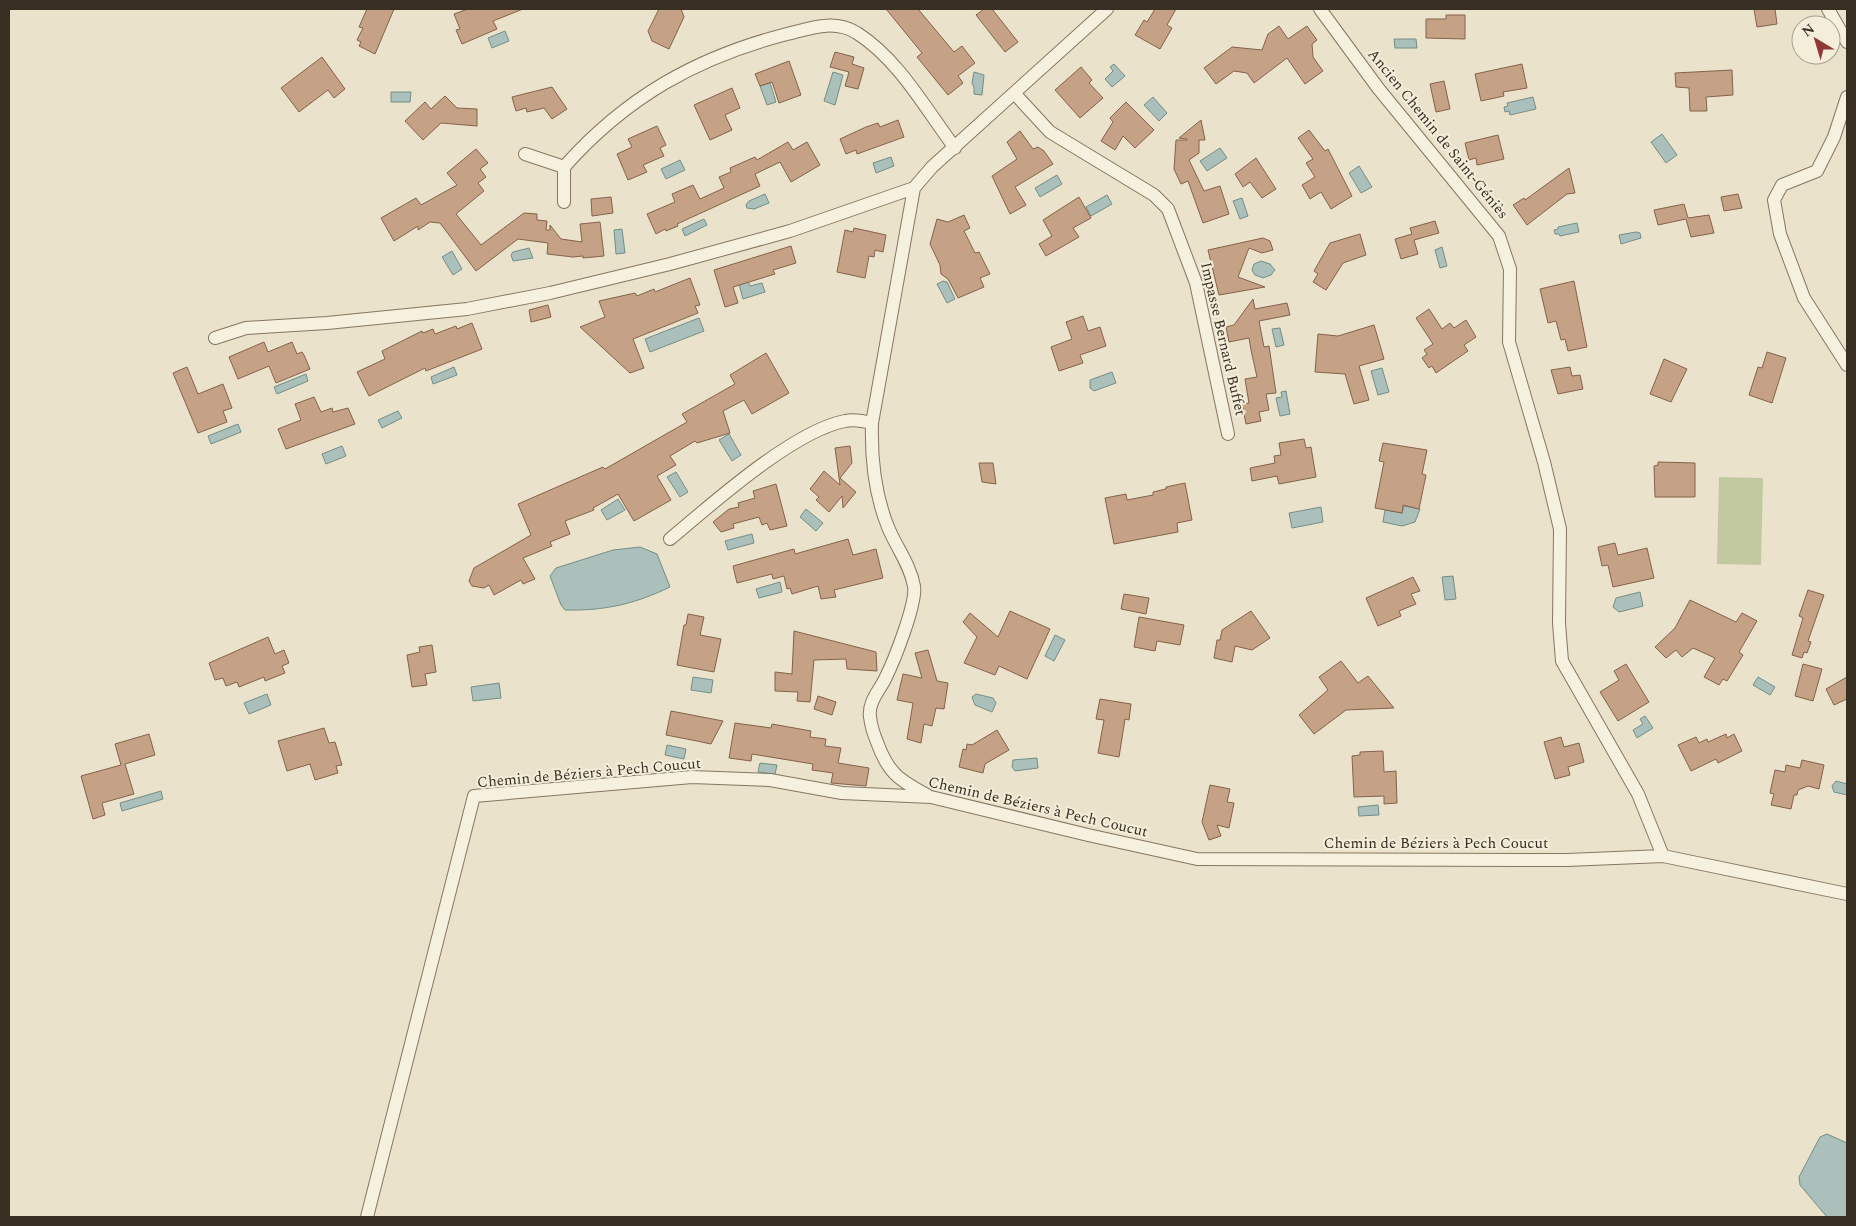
<svg xmlns="http://www.w3.org/2000/svg" width="1856" height="1226" font-family="Spectral,serif">
  <style>
    .green { fill: #c2c89f }
    .water { fill: #abc0ba; stroke: #728e88 }
    .building { fill: #c5a285; stroke: #836249 }
    .lines { fill: none; stroke-linecap: round; stroke-linejoin: round }
    .street-casing { stroke: #867661; stroke-width: 14 }
    .street { stroke: #f6f0de; stroke-width: 12 }
    .labels { text-anchor: middle; dominant-baseline: central; stroke-width: 4; stroke-linejoin: round; paint-order: stroke }
    .street-label { font-size: 15px; fill: #382e22; stroke: #f3edda }
  </style>
  <rect width="100%" height="100%" fill="#ebe2cb"/>
  <!-- green -->
  <path class="green" d="M1719,477L1763,478L1761,565L1717,564Z"/>
  <!-- water -->
  <path class="water" d="M505,31L509,41L492,48L488,38Z
    M1394,39H1416L1417,48H1395Z
    M1114,64L1125,76L1112,87L1105,79L1113,71L1110,67Z
    M833,72L843,75L835,105L824,101Z
    M974,72L984,75L982,95L974,94V87L972,83Z
    M770,83L776,102L767,105L760,86Z
    M391,92H411L410,102H391Z
    M1153,97L1167,113L1159,121L1144,105Z
    M1533,97L1536,109L1510,115L1509,111L1505,112L1504,107L1508,106L1507,103Z
    M1662,134L1677,155L1666,163L1651,142Z
    M1220,148L1227,158L1207,171L1200,161Z
    M891,157L894,166L876,173L873,163Z
    M680,160L685,170L666,179L661,169Z
    M1359,166L1372,187L1361,193L1349,173Z
    M1057,175L1062,184L1040,197L1035,188Z
    M765,194L769,203L754,209L747,208L746,205L749,201Z
    M1107,195L1112,204L1091,216L1086,207Z
    M1242,198L1248,216L1240,219L1233,201Z
    M704,219L707,225L685,236L682,229Z
    M1577,223L1579,232L1560,236L1559,234H1555L1554,230L1558,229V227Z
    M622,229L625,253L616,254L614,230Z
    M1636,232L1640,233L1641,238L1621,244L1619,235Z
    M1442,247L1447,266L1440,268L1435,250Z
    M529,248L533,258L513,261L511,255L513,252Z
    M452,251L462,269L453,275L442,257Z
    M1261,261L1270,264L1275,270L1271,275L1263,278L1255,275L1252,270L1254,264Z
    M748,281L750,286L762,283L765,292L743,299L739,284Z
    M943,281L947,282L955,299L947,303L937,284Z
    M699,318L704,331L650,352L645,339Z
    M1280,328L1284,345L1276,347L1272,329Z
    M454,367L457,375L433,384L431,377Z
    M1382,368L1389,392L1378,395L1371,371Z
    M1112,372L1116,383L1094,391L1090,388V380Z
    M306,374L308,381L277,394L274,387Z
    M1286,391L1290,414L1280,416L1276,398L1282,397L1281,392Z
    M398,411L402,418L382,428L378,420Z
    M238,424L241,432L211,444L208,436Z
    M729,434L741,455L732,461L719,440Z
    M342,446L346,456L326,464L322,454Z
    M676,472L688,492L680,497L667,477Z
    M618,499L625,510L607,520L601,510Z
    M1404,506L1420,509L1415,522L1402,526L1383,522L1385,510L1402,513Z
    M1321,507L1323,522L1292,528L1289,513Z
    M806,509L823,523L816,531L800,517Z
    M752,534L754,543L728,550L725,541Z
    M640,547L657,554L670,587C635,604 604,611 565,610L561,605L550,576L556,568L613,550Z
    M1453,576L1456,599L1445,600L1442,577Z
    M780,582L782,592L759,598L756,589Z
    M1640,592L1643,606L1619,612L1613,607L1616,598Z
    M1055,635L1065,640L1054,661L1045,656Z
    M693,677L713,680L711,693L691,690Z
    M1758,677L1775,687L1770,695L1753,685Z
    M499,683L501,698L473,701L471,687Z
    M267,694L271,705L249,714L244,703Z
    M976,694L993,698L996,703L992,712L975,705L972,697Z
    M1645,716L1653,728L1637,738L1633,730L1643,724L1640,719Z
    M667,745L686,749L684,759L665,755Z
    M1037,758L1038,768L1015,771L1012,767L1013,760Z
    M760,763L777,765L775,774L758,772Z
    M1836,781L1847,784V795L1834,792L1832,786Z
    M161,791L163,799L122,811L120,803Z
    M1378,805L1379,815L1359,816L1358,807Z
    M1827,1134L1847,1143V1217H1827L1800,1185L1799,1177L1820,1137Z"/>
  <!-- building -->
  <path class="building" d="M367,9H394L375,54L359,46L361,42L357,40L363,28L359,27Z
    M468,9H523L493,21L497,29L462,44L456,30L460,29L454,14Z
    M659,9H681L684,17L669,49L652,41L648,31Z
    M886,9H918L954,52L962,46L975,63L958,76L963,83L948,95L917,57L922,53Z
    M984,9H992L1018,42L1005,52L976,15Z
    M1155,9H1176L1167,25L1172,28L1160,49L1135,35L1144,20L1147,22Z
    M1754,9H1775L1777,24L1757,27Z
    M1446,15H1465V39L1426,38V19H1446Z
    M1279,26L1288,39L1307,26L1317,40L1312,44L1313,57L1323,71L1305,84L1287,58L1254,83L1247,73L1234,71L1216,84L1204,68L1232,47L1262,50L1268,34Z
    M835,52L854,57L852,64L864,68L858,89L845,86L849,72L830,67Z
    M322,57L345,89L334,98L328,90L299,112L281,88Z
    M789,61L801,95L779,103L772,82L760,86L755,74Z
    M1522,64L1527,88L1503,92L1504,96L1481,101L1475,74Z
    M1081,67L1092,80L1089,83L1103,98L1080,118L1055,90Z
    M1732,70L1733,95L1706,97L1707,111H1690L1689,88L1676,87L1675,73Z
    M1444,81L1450,109L1436,112L1430,84Z
    M552,87L567,109L552,119L544,108L527,112L526,108L516,111L512,97Z
    M732,88L740,108L725,115L732,130L710,140L694,105Z
    M445,96L457,108L477,109V126L441,123L423,140L405,121L425,102L431,109Z
    M1126,102L1154,130L1135,148L1123,136L1115,150L1101,141L1113,122L1110,118Z
    M898,120L904,137L857,154L856,150L846,154L840,139L866,127L878,123L880,127Z
    M1201,120L1205,140H1199V153L1189,160L1204,191L1220,186L1229,214L1203,223L1188,181L1181,184L1174,169L1176,140H1187V139L1179,138Z
    M657,126L666,145L660,148L664,156L643,165L647,172L628,180L617,154L632,147L628,139Z
    M1309,130L1325,151L1328,149L1352,196L1331,209L1321,192L1310,199L1302,185L1315,177L1306,163L1313,159L1298,138Z
    M1020,131L1033,149L1038,147L1044,151L1053,164L1015,187L1026,205L1010,214L992,176L1017,159L1007,142Z
    M1498,135L1504,159L1477,165L1476,158L1469,160L1465,143Z
    M788,142L793,150L807,142L820,165L791,182L780,162L755,174L760,186L677,224L678,226L666,231L665,229L656,234L647,214L675,202L672,194L693,185L700,199L724,188L719,177L731,172L730,168L755,157L757,160Z
    M476,149L488,163L480,169L486,177L478,183L484,191L456,214L481,245L524,213L537,214V220L547,221L546,230H550V225L561,239L582,242L580,224L600,222L604,256L583,258V256L573,257L547,254L548,243L518,239L476,271L440,223L430,222L418,230V226L394,241L381,218L416,198L421,205L457,185L447,173Z
    M1256,158L1276,189L1262,198L1250,182L1243,187L1235,174Z
    M1569,168L1575,193L1567,194L1527,225L1513,205L1524,198L1525,200Z
    M1738,194L1742,208L1724,211L1721,197Z
    M611,197L613,213L592,216L591,199Z
    M1079,197L1091,218L1073,228L1079,237L1046,256L1039,244L1052,236L1043,220Z
    M1684,204L1688,218L1709,215L1714,233L1691,237L1686,219L1658,225L1654,210Z
    M964,215L970,228L964,231L975,253L979,252L990,274L980,278L984,287L958,298L948,279L941,274L940,265L930,244L937,219L948,222Z
    M1435,221L1439,233L1414,240L1418,254L1401,259L1395,239L1412,234L1410,228Z
    M854,228L886,235L883,252L875,250L874,257L869,256L865,278L837,272L845,230L853,232Z
    M1360,234L1366,255L1343,263L1326,290L1313,282L1318,274L1314,271L1330,243Z
    M1263,238L1270,241L1273,250L1262,253L1249,248L1238,277L1265,287L1219,295L1208,250Z
    M791,246L796,263L773,270L775,274L733,287L738,303L725,307L714,270Z
    M690,278L700,305L695,306L698,313L633,339L644,368L630,373L580,327L605,317L599,301L635,293L637,296L654,289L655,292Z
    M1574,281L1587,347L1568,351L1565,339L1561,340L1556,321L1548,323L1540,289Z
    M1253,299L1255,309L1287,303L1290,315L1259,321L1264,347L1269,346L1276,393L1266,394L1269,410L1259,412L1261,421L1246,424L1242,404L1249,403L1245,379L1257,377L1251,350L1249,338L1229,342L1226,327L1234,325Z
    M548,305L551,317L531,322L529,310Z
    M1429,309L1442,329L1450,323L1454,328L1466,320L1476,337L1464,345L1468,351L1436,373L1432,366L1429,368L1422,358L1427,354L1424,350L1433,344L1416,318Z
    M1083,316L1088,331L1100,327L1106,346L1080,355L1083,363L1059,371L1051,347L1072,339L1066,322Z
    M472,323L482,349L426,371L425,368L369,396L357,372L385,359L382,351L422,331L423,333L433,329L435,334L456,326L457,329Z
    M1374,325L1384,359L1359,366L1369,400L1354,404L1345,374L1315,372L1318,334L1338,336Z
    M264,342L268,352L292,342L297,354L302,352L304,355L310,369L276,383L269,366L238,379L229,357Z
    M1767,352L1786,358L1772,403L1749,395L1758,367L1762,368Z
    M766,353L789,393L752,414L744,400L723,411L730,433L697,443L695,441L670,456L676,465L657,476L671,500L634,521L618,494L593,508L594,510L565,521L570,534L550,542L552,546L523,558L535,579L523,584L521,580L494,595L489,585L484,588L472,586L469,581L474,568L531,535L518,504L603,467L605,469L687,422L682,414L735,384L730,375Z
    M1664,359L1687,369L1671,402L1650,394Z
    M187,367L198,394L223,384L232,408L223,411L227,422L198,433L173,373Z
    M1570,367L1572,376L1580,375L1583,389L1558,394L1551,370Z
    M314,397L321,412L332,408L333,412L348,408L355,424L286,449L278,429L301,420L295,404Z
    M1304,439L1306,448L1311,447L1316,477L1279,484L1277,476L1252,481L1250,468L1275,463L1274,456L1281,455L1279,443Z
    M1383,443L1427,450L1422,474L1426,475L1419,509L1403,505L1402,513L1375,508L1384,462L1379,461Z
    M850,446L852,463L840,478L856,492L843,508L842,496L829,512L816,500L819,497L810,489L824,471L840,485L835,448Z
    M1658,462L1695,463V497H1655L1654,466L1658,465Z
    M979,463H993L996,484L982,482Z
    M1185,483L1192,520L1177,523L1178,532L1114,544L1105,498L1126,494L1127,500L1153,495V492L1166,489V487Z
    M776,484L787,526L770,530L767,523L762,525L759,517L733,524L734,528L721,532L713,522L729,509L739,507L738,503L755,498L753,491Z
    M848,539L853,555L876,549L883,578L834,590L836,597L821,599L818,586L792,594L790,588L787,589L784,576L773,579L772,574L737,583L733,566L794,549L795,554Z
    M1615,543L1618,555L1647,548L1654,578L1613,587L1608,565L1602,566L1598,547Z
    M1413,577L1420,591L1411,594L1416,604L1399,611L1401,616L1378,626L1366,598Z
    M1808,590L1824,595L1808,641L1811,642L1807,653L1804,652L1802,658L1792,655L1803,618L1799,616Z
    M1124,594L1149,598L1146,614L1121,609Z
    M1690,600L1736,622L1742,613L1757,621L1739,652L1743,655L1727,681L1723,679L1719,685L1704,677L1715,658L1693,648L1682,657L1676,650L1666,658L1655,647L1675,628Z
    M1010,611L1050,629L1027,679L999,666L995,675L964,663L977,637L963,622L970,613L998,637Z
    M1251,611L1270,638L1252,650L1235,646L1232,662L1214,658L1217,640H1220L1222,630Z
    M688,614L704,617L700,635L721,639L714,672L677,665L684,625H686Z
    M1139,617L1184,625L1180,645L1157,641L1155,651L1134,647Z
    M794,631L876,652L877,671L847,669L846,659L814,660L810,702L797,701L798,692L775,691V672L792,674Z
    M268,637L275,654L284,650L289,663L282,666L285,673L265,681L264,677L239,687L237,682L226,686L223,678L215,680L209,663Z
    M432,645L436,672L425,674L427,685L412,687L407,655L420,652L419,647Z
    M928,650L937,681L948,683L944,709L936,708L932,726L924,724L921,743L907,739L913,703L897,700L903,674L922,678L915,653Z
    M1341,661L1358,683L1368,676L1394,708L1346,710L1314,734L1299,715L1328,690L1319,677Z
    M1626,664L1649,702L1618,721L1600,692L1619,680L1614,671Z
    M1803,664L1822,669L1813,701L1795,696Z
    M1847,677V699L1834,705L1826,689Z
    M818,696L836,702L832,715L814,709Z
    M1100,699L1131,704L1129,720L1125,719L1119,757L1098,753L1104,720L1096,719Z
    M671,711L723,721L711,744L697,741L666,735Z
    M735,723L771,728L772,724L811,731L810,737L826,739L825,746L841,748L838,763L869,768L866,786L831,783L833,773L812,770L813,764L752,754L751,761L729,758Z
    M324,728L329,743L335,742L342,765L336,766L338,773L315,780L310,764L287,771L278,741Z
    M997,730L1009,750L985,764L983,773L959,767L963,749L966,750L967,744L972,745Z
    M149,734L155,755L125,764L134,794L102,803L105,815L93,819L81,776L121,765L115,744Z
    M1726,734L1727,738L1734,734L1742,751L1718,763L1716,759L1691,771L1678,745L1696,737L1699,743L1707,739L1708,742Z
    M1561,737L1564,747L1579,743L1584,762L1568,767L1570,775L1555,779L1544,742Z
    M1383,751L1384,772L1396,771L1397,803L1384,804V796L1354,797L1352,756L1360,755V752Z
    M1802,760L1824,765L1819,789L1808,786L1798,790L1797,795H1794L1791,809L1771,805L1774,794L1770,793L1775,770L1785,772L1786,765L1800,768Z
    M1210,785L1230,789L1227,802L1234,803L1229,828L1217,825L1221,836L1209,840L1202,822Z"/>
  <g class="lines">
    <!-- street casing -->
    <g class="street-casing">
      <path id="street" d="M1320,9L1378,88L1499,236L1510,269L1509,342L1544,462L1560,529L1559,623L1562,661L1638,794L1663,856
        M1828,9L1847,42
        M1015,94L1050,132L1154,195L1168,209L1196,283L1228,434
        M1847,97L1834,137L1817,171L1782,185L1774,200L1780,234L1804,298L1847,365
        M525,154L564,167
        M564,202V167C626,97 697,57 787,34C811,28 834,19 857,33C899,60 925,108 955,148
        M215,338L246,328L327,323L467,309L550,293L670,264L790,231L914,188
        M670,539C712,504 793,431 845,421C854,419 864,421 872,423
        M927,795C899,780 888,773 877,742C874,735 871,725 870,717C868,702 879,691 885,679C894,661 917,603 914,586C910,564 896,547 888,527C875,495 871,457 872,423L914,188L932,167L1107,9
        M367,1217L474,796L692,777L770,780L842,793L931,797L1088,835L1197,859L1567,860L1663,856L1847,894"/>
    </g>
    <!-- street -->
    <use href="#street" class="street"/>
  </g>
  <g class="labels">
    <!-- street labels -->
    <g class="street-label">
      <text transform="translate(1438 134) rotate(51)">Ancien Chemin de Saint-Géniès</text>
      <text transform="translate(1223 339) rotate(77)">Impasse Bernard Buffet</text>
      <text transform="translate(589 773) rotate(-5)">Chemin de Béziers à Pech Coucut</text>
      <text transform="translate(1038 807) rotate(13)">Chemin de Béziers à Pech Coucut</text>
      <text x="1436" y="843">Chemin de Béziers à Pech Coucut</text>
    </g>
  </g>
  <!-- border -->
  <rect width="1856" height="1226" fill="none" stroke="#382e22" stroke-width="20"/>
  <!-- north arrow -->
  <g transform="translate(1816 40) rotate(322)"><circle r="24" fill="#f3edda" stroke="#a8a190"/>
  <path d="M0-4L9 19L0 12L-9 19Z" fill="#8f3a37"/>
  <text y="-8" font-size="14" font-weight="bold" text-anchor="middle" fill="#382e22">N</text>
  </g>
</svg>
